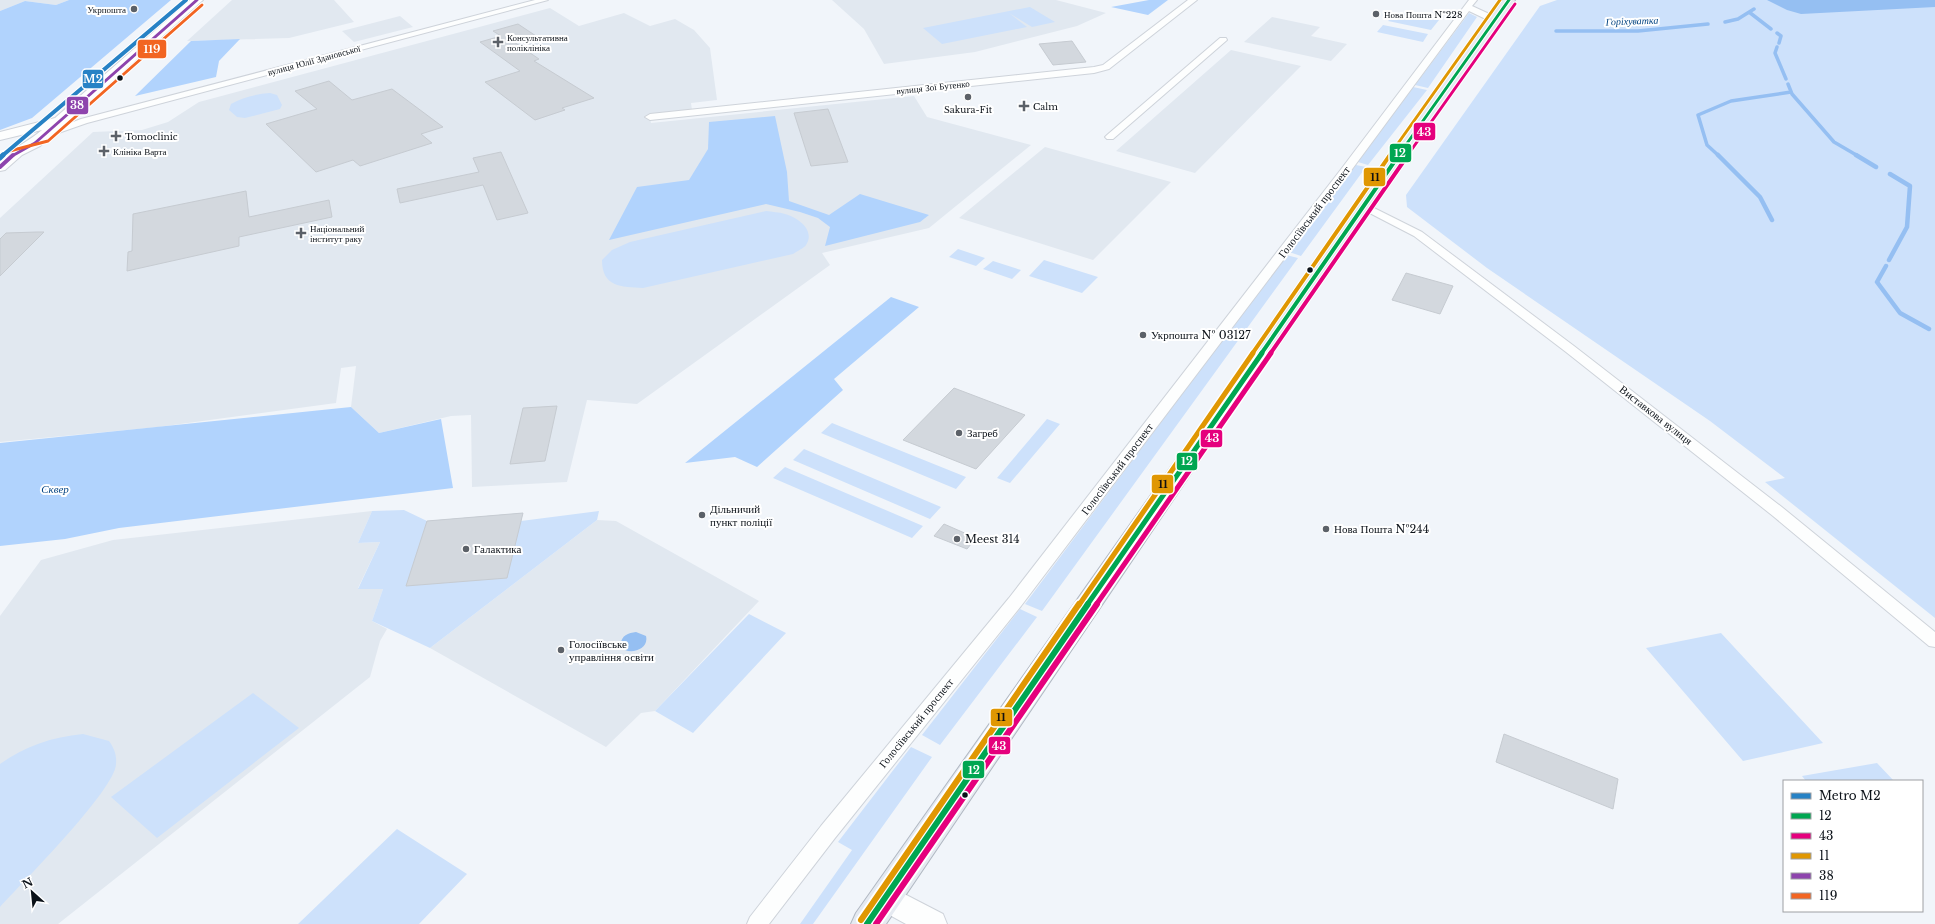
<svg xmlns="http://www.w3.org/2000/svg" width="1935" height="924" font-family="'Libre Baskerville',serif">
  <style>
    .built { fill: #e1e8f0 }
    .green { fill: #cde1fb }
    .forest { fill: #b1d3fd }
    .water { fill: #95bff2 }
    .lines { fill: none; stroke-linecap: round; stroke-linejoin: round }
    .stream-far1 { stroke: #95bff2; stroke-width: 3.5 }
    .stream { stroke: #95bff2; stroke-width: 4.5 }
    .building { fill: #d3d8de; stroke: #c6cbd1 }
    .street-casing { stroke: #ced3da; stroke-width: 2 }
    .secondary-casing { stroke: #ced3da; stroke-width: 2 }
    .highway-casing { stroke: #b1b8c2; stroke-width: 2 }
    .street { fill: #fdfefe; fill-rule: evenodd }
    .secondary { fill: #fdfefe; fill-rule: evenodd }
    .highway { fill: #e5eaf1; fill-rule: evenodd }
    .bus-1-far3-casing { stroke: #fff; stroke-width: 5 }
    .bus-1-far2-casing { stroke: #fff; stroke-width: 6 }
    .bus-1-far1-casing { stroke: #fff; stroke-width: 8 }
    .bus-1-casing { stroke: #fff; stroke-width: 10 }
    .bus-2-far3-casing { stroke: #fff; stroke-width: 5 }
    .bus-2-far2-casing { stroke: #fff; stroke-width: 6 }
    .bus-2-far1-casing { stroke: #fff; stroke-width: 8 }
    .bus-2-casing { stroke: #fff; stroke-width: 10 }
    .bus-3-far3-casing { stroke: #fff; stroke-width: 5 }
    .bus-3-far2-casing { stroke: #fff; stroke-width: 6 }
    .bus-3-far1-casing { stroke: #fff; stroke-width: 8 }
    .bus-3-casing { stroke: #fff; stroke-width: 10 }
    .bus-4-far1-casing { stroke: #fff; stroke-width: 5 }
    .bus-4-casing { stroke: #fff; stroke-width: 6 }
    .bus-5-casing { stroke: #fff; stroke-width: 5 }
    .bus-1-far3 { stroke: #00a651; stroke-width: 3 }
    .bus-1-far2 { stroke: #00a651; stroke-width: 4 }
    .bus-1-far1 { stroke: #00a651; stroke-width: 5 }
    .bus-1 { stroke: #00a651; stroke-width: 6 }
    .bus-2-far3 { stroke: #e5007d; stroke-width: 3 }
    .bus-2-far2 { stroke: #e5007d; stroke-width: 4 }
    .bus-2-far1 { stroke: #e5007d; stroke-width: 5 }
    .bus-2 { stroke: #e5007d; stroke-width: 6 }
    .bus-3-far3 { stroke: #e09702; stroke-width: 3 }
    .bus-3-far2 { stroke: #e09702; stroke-width: 4 }
    .bus-3-far1 { stroke: #e09702; stroke-width: 5 }
    .bus-3 { stroke: #e09702; stroke-width: 6 }
    .bus-4-far1 { stroke: #8e44ad; stroke-width: 3 }
    .bus-4 { stroke: #8e44ad; stroke-width: 4 }
    .bus-5 { stroke: #f26522; stroke-width: 3 }
    .metro-1-far1-casing { stroke: #fff; stroke-width: 6 }
    .metro-1-casing { stroke: #fff; stroke-width: 8 }
    .metro-1-far1 { stroke: #2782c5; stroke-width: 4 }
    .metro-1 { stroke: #2782c5; stroke-width: 5 }
    .poi-dot { fill: #5c6168; stroke: #fff; stroke-width: 1.5 }
    .bus-dot { fill: #0c1219; stroke: #fff; stroke-width: 1.5 }
    .labels { text-anchor: middle; dominant-baseline: central; stroke-width: 4; stroke-linejoin: round; paint-order: stroke }
    .far-poi-label { font-size: 9px; fill: #0c1219; stroke: #fff; text-anchor: start }
    .far-street-label { font-size: 9px; fill: #0c1219; stroke: #fff }
    .far-water-label { font-size: 10px; font-style: italic; fill: #014280; stroke: #fff }
    .street-label { font-size: 11px; fill: #0c1219; stroke: #fff }
    .poi-label { font-size: 11px; fill: #0c1219; stroke: #fff; text-anchor: start }
    .park-label { font-size: 11px; font-style: italic; fill: #014280; stroke: #fff }
    .line-badge { stroke: #fff; stroke-width: 1.5 }
    .badge-label { font-size: 11px; text-anchor: middle; font-weight: bold; fill: #fff }
    .pale-badge-label { font-size: 11px; text-anchor: middle; font-weight: bold; fill: #111 }
  </style>
  <rect width="100%" height="100%" fill="#f1f5fa"/>
  <!-- built -->
  <path class="built" d="M0,0H69L56,5L25,1L0,11Z
    M232,0H334L354,22L289,38L187,41Z
    M832,0H1056L1106,13L1077,26L975,52L884,64L864,29Z
    M550,8L579,26L624,13L650,26L675,19L694,30L710,48L717,100L691,103L692,110L650,117L651,123L914,96L927,117L1031,145L929,228L822,253L830,265L637,404L587,400L567,482L472,487L471,415L451,416L379,433L351,407L356,366L341,368L336,403L158,427L0,442V218L93,132L142,130L168,122L199,102Z
    M400,16L413,27L354,42L342,31Z
    M1272,17L1320,27L1311,36L1347,44L1331,61L1244,42Z
    M1231,50L1301,66L1195,173L1116,151Z
    M1045,147L1171,182L1093,260L959,218Z
    M372,511L358,543L380,542L358,588L383,589L372,621L387,629L380,641L370,677L58,924H0V616L41,560L113,540Z
    M597,520L616,521L759,601L655,711L641,713L606,747L430,648Z"/>
  <!-- green -->
  <path class="green" d="M1557,0H1935V618L1765,482L1785,478L1710,421L1487,268L1407,207L1406,195L1540,6Z
    M1030,7L1055,22L1032,27L1009,13L1027,27L942,44L923,28Z
    M1397,12L1439,20L1431,30L1388,21Z
    M1469,13L1477,17L1428,88L1415,85Z
    M1383,25L1428,34L1423,42L1377,32Z
    M1413,87L1427,90L1368,165L1358,162Z
    M270,93L277,95L282,105L280,109L245,118L237,117L229,110L231,104C243,97 257,94 270,93Z
    M1356,165L1366,167L1301,256L1289,252Z
    M766,211C772,212 779,212 785,214C797,217 816,230 806,245C804,248 797,251 793,254L643,288C621,287 602,287 602,260L612,250L630,242Z
    M958,249L985,258L976,266L949,257Z
    M1286,255L1298,258L1042,611L1025,604Z
    M1044,260L1098,277L1082,293L1029,276Z
    M993,261L1021,270L1012,279L983,269Z
    M1047,419L1060,424L1010,483L997,478Z
    M832,423L966,477L956,489L821,433Z
    M804,449L941,507L930,519L793,460Z
    M785,467L923,526L912,538L773,478Z
    M404,510L427,521L523,513L521,521L599,511L597,520L430,648L372,621L383,589H358L380,542L358,543L372,511Z
    M1020,609L1037,617L940,745L922,735Z
    M749,614L786,633L693,733L655,711Z
    M1721,633L1823,743L1743,761L1646,648Z
    M253,693L299,728L157,838L111,797Z
    M83,734L109,741C114,748 117,755 116,764C115,790 22,883 0,907V764C25,746 52,737 83,734Z
    M911,747L932,757L813,924H800L852,850L838,842Z
    M1877,763L1894,781H1806L1802,776Z
    M397,829L467,874L419,924H298Z"/>
  <!-- forest -->
  <path class="forest" d="M69,0H171L32,118L0,130V11L25,1L56,5Z
    M1149,0H1168L1148,15L1111,7Z
    M240,39L219,61L216,77L135,96L191,41Z
    M775,116L787,172L789,201L829,215L860,194L929,215L920,222L825,246L830,227L818,218L800,212L766,204L609,240L637,187L689,180L708,149L709,122Z
    M891,297L919,307L834,379L843,390L757,467L735,457L685,463Z
    M351,407L379,433L441,419L453,488L119,528L65,539L0,546V443Z"/>
  <!-- water -->
  <path class="water" d="M1767,0H1935V7L1801,14L1787,10Z
    M636,632L646,636C649,648 634,654 625,650L621,646C620,636 628,633 636,632Z"/>
  <g class="lines">
    <!-- stream-far1 -->
    <path class="stream-far1" d="M1749,12L1771,29
      M1725,22L1738,19L1754,9
      M1556,31H1638L1708,24
      M1777,33L1781,36L1779,43
      M1777,47L1775,53L1786,79
      M1788,84L1792,94L1834,142L1858,156
      M1719,156L1707,145L1698,115L1731,101L1791,92"/>
    <!-- stream -->
    <path class="stream" d="M1718,155L1760,197L1772,220
      M1856,155L1876,167
      M1889,260L1907,227L1910,186L1890,174
      M1886,266L1877,282L1900,313L1929,329"/>
  </g>
  <!-- building -->
  <path class="building" d="M518,24L536,36L514,42L539,59L534,61L594,98L562,108L565,110L535,120L485,82L520,71L480,42L501,36L493,31Z
    M1072,41L1086,62L1053,65L1039,44Z
    M329,81L352,100L392,89L443,127L421,134L432,143L360,166L353,160L316,172L266,124L317,109L295,91Z
    M828,109L848,162L811,166L794,113Z
    M501,152L528,213L497,220L483,185L400,203L397,189L479,172L473,158Z
    M246,191L249,217L329,200L332,217L239,237V246L127,271L128,252L132,251L133,214Z
    M37,232H44L0,276V239L6,233Z
    M1406,273L1453,286L1440,314L1392,300Z
    M954,388L1025,415L976,469L903,440Z
    M557,406L545,461L510,464L523,408Z
    M523,513L507,578L406,586L427,521Z
    M944,524L976,538L967,549L934,536Z
    M1504,734L1618,779L1613,809L1496,762Z"/>
  <g class="lines">
    <!-- street casing -->
    <g class="street-casing">
      <path id="street" d="M535,0H548L87,123L47,137L44,138L39,135L81,119Z
        M1188,0H1197L1109,69L1094,73L650,120L645,117L650,114L1094,67L1103,65Z
        M1469,0H1477L1472,6L1498,18V22H1492L1469,11L1350,172L1021,606L835,838L769,924H747L750,917L821,826L1009,598L1342,168Z
        M1220,38H1226L1227,40L1113,139H1107L1105,137L1107,135Z
        M1364,203L1422,232L1574,346L1783,508L1935,632V647L1929,646L1773,516L1566,352L1414,236L1360,208L1359,206L1360,204Z"/>
    </g>
    <!-- secondary casing -->
    <g class="secondary-casing">
      <path id="secondary" d="M190,0H203L40,146L22,155L5,170L0,171V160C13,148 29,141 42,130L0,140V132L55,118Z
        M885,884L943,914L947,924H906L875,907L871,897L875,887Z"/>
    </g>
    <!-- highway casing -->
    <g class="highway-casing">
      <path id="highway" d="M1503,0H1515L1401,163L886,924H851L856,913L1388,159Z"/>
    </g>
    <!-- street -->
    <use href="#street" class="street"/>
    <!-- secondary -->
    <use href="#secondary" class="secondary"/>
    <!-- highway -->
    <use href="#highway" class="highway"/>
    <!-- bus-1-far3 casing -->
    <g class="bus-1-far3-casing">
      <path id="bus-1-far3" d="M1398,156L1509,0"/>
    </g>
    <!-- bus-1-far2 casing -->
    <g class="bus-1-far2-casing">
      <path id="bus-1-far2" d="M1261,354L1399,155"/>
    </g>
    <!-- bus-1-far1 casing -->
    <g class="bus-1-far1-casing">
      <path id="bus-1-far1" d="M1087,605L1262,353"/>
    </g>
    <!-- bus-1 casing -->
    <g class="bus-1-casing">
      <path id="bus-1" d="M867,924L1088,604"/>
    </g>
    <!-- bus-2-far3 casing -->
    <g class="bus-2-far3-casing">
      <path id="bus-2-far3" d="M1407,156L1515,4"/>
    </g>
    <!-- bus-2-far2 casing -->
    <g class="bus-2-far2-casing">
      <path id="bus-2-far2" d="M1270,354L1408,155"/>
    </g>
    <!-- bus-2-far1 casing -->
    <g class="bus-2-far1-casing">
      <path id="bus-2-far1" d="M1096,605L1271,353"/>
    </g>
    <!-- bus-2 casing -->
    <g class="bus-2-casing">
      <path id="bus-2" d="M876,924L1097,604"/>
    </g>
    <!-- bus-3-far3 casing -->
    <g class="bus-3-far3-casing">
      <path id="bus-3-far3" d="M1389,156L1500,0"/>
    </g>
    <!-- bus-3-far2 casing -->
    <g class="bus-3-far2-casing">
      <path id="bus-3-far2" d="M1252,354L1390,155"/>
    </g>
    <!-- bus-3-far1 casing -->
    <g class="bus-3-far1-casing">
      <path id="bus-3-far1" d="M1079,605L1253,353"/>
    </g>
    <!-- bus-3 casing -->
    <g class="bus-3-casing">
      <path id="bus-3" d="M861,920L1079,604"/>
    </g>
    <!-- bus-4-far1 casing -->
    <g class="bus-4-far1-casing">
      <path id="bus-4-far1" d="M12,156L35,143L197,0"/>
    </g>
    <!-- bus-4 casing -->
    <g class="bus-4-casing">
      <path id="bus-4" d="M0,167L13,155"/>
    </g>
    <!-- bus-5 casing -->
    <g class="bus-5-casing">
      <path id="bus-5" d="M2,153L48,141L202,5"/>
    </g>
    <!-- bus-1-far3 -->
    <use href="#bus-1-far3" class="bus-1-far3"/>
    <!-- bus-1-far2 -->
    <use href="#bus-1-far2" class="bus-1-far2"/>
    <!-- bus-1-far1 -->
    <use href="#bus-1-far1" class="bus-1-far1"/>
    <!-- bus-1 -->
    <use href="#bus-1" class="bus-1"/>
    <!-- bus-2-far3 -->
    <use href="#bus-2-far3" class="bus-2-far3"/>
    <!-- bus-2-far2 -->
    <use href="#bus-2-far2" class="bus-2-far2"/>
    <!-- bus-2-far1 -->
    <use href="#bus-2-far1" class="bus-2-far1"/>
    <!-- bus-2 -->
    <use href="#bus-2" class="bus-2"/>
    <!-- bus-3-far3 -->
    <use href="#bus-3-far3" class="bus-3-far3"/>
    <!-- bus-3-far2 -->
    <use href="#bus-3-far2" class="bus-3-far2"/>
    <!-- bus-3-far1 -->
    <use href="#bus-3-far1" class="bus-3-far1"/>
    <!-- bus-3 -->
    <use href="#bus-3" class="bus-3"/>
    <!-- bus-4-far1 -->
    <use href="#bus-4-far1" class="bus-4-far1"/>
    <!-- bus-4 -->
    <use href="#bus-4" class="bus-4"/>
    <!-- bus-5 -->
    <use href="#bus-5" class="bus-5"/>
    <!-- metro-1-far1 casing -->
    <g class="metro-1-far1-casing">
      <path id="metro-1-far1" d="M2,156L186,0"/>
    </g>
    <!-- metro-1 casing -->
    <g class="metro-1-casing">
      <path id="metro-1" d="M0,158L3,155"/>
    </g>
    <!-- metro-1-far1 -->
    <use href="#metro-1-far1" class="metro-1-far1"/>
    <!-- metro-1 -->
    <use href="#metro-1" class="metro-1"/>
  </g>
  <!-- markers -->
  <g class="poi-dot">
    <circle cx="134" cy="9" r="4"/>
    <circle cx="1376" cy="14" r="4"/>
    <path d="M496 36h4v4h4v4h-4v4h-4v-4h-4v-4h4z"/>
    <circle cx="968" cy="97" r="4"/>
    <path d="M1022 100h4v4h4v4h-4v4h-4v-4h-4v-4h4z"/>
    <path d="M114 130h4v4h4v4h-4v4h-4v-4h-4v-4h4z"/>
    <path d="M102 145h4v4h4v4h-4v4h-4v-4h-4v-4h4z"/>
    <path d="M299 227h4v4h4v4h-4v4h-4v-4h-4v-4h4z"/>
    <circle cx="1143" cy="335" r="4"/>
    <circle cx="959" cy="433" r="4"/>
    <circle cx="702" cy="515" r="4"/>
    <circle cx="1326" cy="529" r="4"/>
    <circle cx="957" cy="539" r="4"/>
    <circle cx="466" cy="549" r="4"/>
    <circle cx="561" cy="650" r="4"/>
  </g>
  <g class="bus-dot">
    <circle cx="120" cy="78" r="3.5"/>
    <circle cx="1310" cy="270" r="3.5"/>
    <circle cx="965" cy="795" r="3.5"/>
  </g>
  <g class="labels">
    <!-- far-poi labels -->
    <g class="far-poi-label">
      <text x="126" y="9" text-anchor="end">Укрпошта</text>
      <text x="1384" y="14">Нова Пошта №228</text>
      <text x="507" y="37">Консультативна<tspan x="507" dy="10">поліклініка</tspan></text>
      <text x="1033" y="106">Calm</text>
      <text x="968" y="109" text-anchor="middle">Sakura-Fit</text>
      <text x="125" y="136">Tomoclinic</text>
      <text x="113" y="151">Клініка Варта</text>
      <text x="310" y="228">Національний<tspan x="310" dy="10">інститут раку</tspan></text>
    </g>
    <!-- far-street labels -->
    <g class="far-street-label">
      <text transform="translate(314 60) rotate(-15)">вулиця Юлії Здановської</text>
      <text transform="translate(933 87) rotate(-6)">вулиця Зої Бутенко</text>
    </g>
    <!-- far-water labels -->
    <g class="far-water-label">
      <text transform="translate(1632 21) rotate(-2)">Горіхуватка</text>
    </g>
    <!-- street labels -->
    <g class="street-label">
      <text transform="translate(1314 212) rotate(-53)">Голосіївський проспект</text>
      <text transform="translate(1656 415) rotate(38)">Виставкова вулиця</text>
      <text transform="translate(1117 469) rotate(-53)">Голосіївський проспект</text>
      <text transform="translate(916 723) rotate(-51)">Голосіївський проспект</text>
    </g>
    <!-- poi labels -->
    <g class="poi-label">
      <text x="1151" y="335">Укрпошта № 03127</text>
      <text x="967" y="433">Загреб</text>
      <text x="710" y="509">Дільничий<tspan x="710" dy="13">пункт поліції</tspan></text>
      <text x="1334" y="529">Нова Пошта №244</text>
      <text x="965" y="539">Meest 314</text>
      <text x="474" y="549">Галактика</text>
      <text x="569" y="644">Голосіївське<tspan x="569" dy="13">управління освіти</tspan></text>
    </g>
    <!-- park labels -->
    <g class="park-label">
      <text x="55" y="489">Сквер</text>
    </g>
  </g>
  <g class="line-badge">
    <rect x="137" y="39" width="30" height="20" rx="4" fill="#f26522"/>
    <rect x="82" y="69" width="22" height="20" rx="4" fill="#2782c5"/>
    <rect x="66" y="96" width="23" height="19" rx="4" fill="#8e44ad"/>
    <rect x="1413" y="122" width="23" height="19" rx="4" fill="#e5007d"/>
    <rect x="1389" y="143" width="23" height="20" rx="4" fill="#00a651"/>
    <rect x="1363" y="167" width="23" height="20" rx="4" fill="#e09702"/>
    <rect x="1200" y="429" width="23" height="19" rx="4" fill="#e5007d"/>
    <rect x="1176" y="452" width="22" height="19" rx="4" fill="#00a651"/>
    <rect x="1151" y="474" width="23" height="20" rx="4" fill="#e09702"/>
    <rect x="990" y="708" width="23" height="19" rx="4" fill="#e09702"/>
    <rect x="988" y="736" width="23" height="19" rx="4" fill="#e5007d"/>
    <rect x="962" y="760" width="23" height="19" rx="4" fill="#00a651"/>
  </g>
  <g class="badge-label">
    <text x="152" y="53">119</text>
    <text x="93" y="83">M2</text>
    <text x="77" y="109">38</text>
    <text x="1424" y="136">43</text>
    <text x="1400" y="157">12</text>
    <text x="1212" y="442">43</text>
    <text x="1187" y="465">12</text>
    <text x="999" y="750">43</text>
    <text x="974" y="774">12</text>
  </g>
  <g class="pale-badge-label">
    <text x="1375" y="181">11</text>
    <text x="1163" y="488">11</text>
    <text x="1001" y="721">11</text>
  </g>
  <!-- legend -->
  <rect x="1783" y="780" width="140" height="132" fill="#ffffff" stroke="#9ea0a3"/>
  <rect x="1791" y="793" width="20" height="6" fill="#2782c5" stroke="#9ea0a3"/>
  <text x="1819" y="800" font-size="12" fill="#0c1219">Metro M2</text>
  <rect x="1791" y="813" width="20" height="6" fill="#00a651" stroke="#9ea0a3"/>
  <text x="1819" y="820" font-size="12" fill="#0c1219">12</text>
  <rect x="1791" y="833" width="20" height="6" fill="#e5007d" stroke="#9ea0a3"/>
  <text x="1819" y="840" font-size="12" fill="#0c1219">43</text>
  <rect x="1791" y="853" width="20" height="6" fill="#e09702" stroke="#9ea0a3"/>
  <text x="1819" y="860" font-size="12" fill="#0c1219">11</text>
  <rect x="1791" y="873" width="20" height="6" fill="#8e44ad" stroke="#9ea0a3"/>
  <text x="1819" y="880" font-size="12" fill="#0c1219">38</text>
  <rect x="1791" y="893" width="20" height="6" fill="#f26522" stroke="#9ea0a3"/>
  <text x="1819" y="900" font-size="12" fill="#0c1219">119</text>
  <!-- north arrow -->
  <g transform="translate(32 892) rotate(333)" stroke="#ffffff" stroke-width="3" paint-order="stroke">
  <path d="M0-3L7 15L0 10L-7 15Z" fill="#0c1219"/>
  <text y="-6" font-size="11" font-weight="bold" text-anchor="middle" fill="#0c1219">N</text>
  </g>
</svg>
